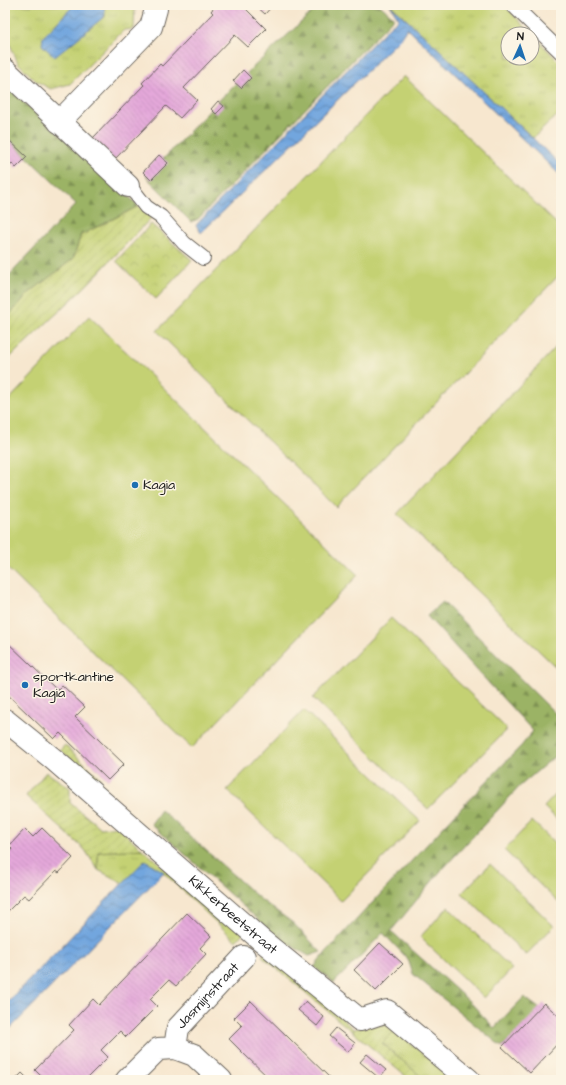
<svg xmlns="http://www.w3.org/2000/svg" width="566" height="1085" font-family="'Architects Daughter',sans-serif">
  <style>
    .grass { fill: url(#grass-tufts); stroke: #707648 }
    .forest { fill: url(#forest-firs); stroke: #5c6840 }
    .park { fill: url(#park-crowns); stroke: #707648 }
    .garden { fill: url(#garden-furrows); stroke: #707648 }
    .pitch { fill: #c4d173; stroke: #707648 }
    .water { fill: url(#water-waves); stroke: #47617d }
    .building { fill: url(#building-back-hatch) }
    .lines { fill: none; stroke-linecap: round; stroke-linejoin: round }
    .lane-casing { stroke: #69635b; stroke-width: 16 }
    .street-casing { stroke: #69635b; stroke-width: 24 }
    .lane { stroke: #fff; stroke-width: 14 }
    .street { stroke: #fff; stroke-width: 22 }
    .poi-dot { fill: #1f6fb2; stroke: #fcf5e5; stroke-width: 1.5 }
    .labels { text-anchor: middle; dominant-baseline: central; stroke-width: 3; stroke-linejoin: round; paint-order: stroke }
    .poi-label { font-size: 14px; fill: #1c1c1c; stroke: #fcf5e5; text-anchor: start }
    .street-label { font-size: 14px; fill: #1c1c1c; stroke: #fcf5e5 }
  </style>
  <defs>
    <pattern id="grass-tufts" width="24" height="20" patternUnits="userSpaceOnUse"><rect width="24" height="20" fill="#c4d173"/><path d="M3 7l-1-3M5 7V3M7 7l1-3M15 17l-1-3M17 17v-4M19 17l1-3" fill="none" stroke="#a8b363"/></pattern>
    <pattern id="forest-firs" width="22" height="20" patternUnits="userSpaceOnUse"><rect width="22" height="20" fill="#9bb365"/><path d="M5 1l3.5 6h-7zM16 11l3.5 6h-7z" fill="#7e9152"/></pattern>
    <pattern id="park-crowns" width="20" height="18" patternUnits="userSpaceOnUse"><rect width="20" height="18" fill="#c4d173"/><path d="M2 6a3 3 0 1 1 6 0M12 15a3 3 0 1 1 6 0" fill="none" stroke="#a8b363"/></pattern>
    <pattern id="garden-furrows" width="10" height="10" patternUnits="userSpaceOnUse"><rect width="10" height="10" fill="#c4d173"/><path d="M-1 1l2-2M0 10L10 0M9 11l2-2" fill="none" stroke="#a8b363"/></pattern>
    <pattern id="water-waves" width="16" height="10" patternUnits="userSpaceOnUse"><rect width="16" height="10" fill="#72a6de"/><path d="M0 5q4-4 8 0t8 0" fill="none" stroke="#5d86b3"/></pattern>
    <pattern id="building-back-hatch" width="6" height="6" patternUnits="userSpaceOnUse"><rect width="6" height="6" fill="#e4a7da"/><path d="M-1 5l2 2M0 0l6 6M5-1l2 2" fill="none" stroke="#c38fba"/></pattern>
  </defs>
  <rect width="100%" height="100%" fill="#fcf5e5"/>
  <filter id="ink" filterUnits="userSpaceOnUse"><feTurbulence type="fractalNoise" baseFrequency=".025" numOctaves="2"/><feDisplacementMap in="SourceGraphic" scale="8" xChannelSelector="R" yChannelSelector="G"/><feConvolveMatrix kernelMatrix="1 2 1 2 8 2 1 2 1" color-interpolation-filters="sRGB"/></filter>
  <filter id="wash" filterUnits="userSpaceOnUse"><feTurbulence type="fractalNoise" baseFrequency=".012" numOctaves="4" result="noise"/><feDisplacementMap in="SourceGraphic" scale="16" xChannelSelector="R" yChannelSelector="G"/><feGaussianBlur stdDeviation="0.9" result="paint"/><feColorMatrix in="noise" values="0 0 0 0 0 0 0 0 0 0 0 0 0 0 0 0 0 1.4 0 .05"/><feComposite in="paint" operator="in"/></filter>
  <g filter="url(#wash)">
    <rect width="100%" height="100%" fill="#f7e7cf"/>
    <!-- grass -->
    <path class="grass" d="M5,5H74L51,29L43,37L105,17L104,5H135L134,29L124,30L70,84L51,89L36,81L18,63L5,33Z
      M391,5H504L532,34H508V58H532V34L561,64V112L533,138Z
      M142,849L243,933L236,941L164,873V872L145,861L123,883L98,870V852Z
      M266,951L335,1012L353,1029L354,1033L262,956Z
      M395,1030L455,1080H425L382,1043Z"/>
    <!-- forest -->
    <path class="forest" d="M307,5H380L394,18L198,219L191,222L146,177L231,88L312,12Z
      M5,85L139,206L81,235L73,259L28,294L5,320V280L76,204L5,136Z
      M443,602L561,719V751L521,785L439,873L391,931L471,1003L494,1028L524,997L540,1009L502,1047L413,974L408,959L383,933L334,983L314,967L328,950L465,804L522,745L533,731L427,616Z
      M161,810L260,899L293,923L321,952L309,956L280,939L151,824Z"/>
    <!-- park -->
    <path class="park" d="M151,224L192,260L156,299L116,261Z"/>
    <!-- garden -->
    <path class="garden" d="M139,206L151,218L84,288L5,362V320L28,294L73,259L81,235Z
      M65,745L101,779L97,781L60,750Z
      M46,772L70,788V803L101,828L117,826L142,849L98,852V870L85,850L26,796Z
      M384,1024L395,1030L382,1043L425,1080H410L354,1033L353,1029Z"/>
    <!-- pitch -->
    <path class="pitch" d="M404,76L561,228V273L336,507L157,331Z
      M89,316L358,575L192,748L5,566V404Z
      M561,342V672L397,514Z
      M391,618L507,729L428,809L313,698Z
      M304,710L420,821L341,901L227,790Z
      M561,789V823L544,807Z
      M532,821L561,849V905L504,850Z
      M490,864L554,926L526,955L462,893Z
      M448,907L512,969L484,998L420,937Z"/>
    <!-- water -->
    <path class="water" d="M74,5H104L105,16L55,57L42,45L43,37L51,29Z
      M390,5L428,39L561,165V176L407,28L400,39L201,233L196,225L389,27L399,19Z
      M145,860L164,872L5,1034V1005Z"/>
    <g id="blocks">
      <!-- building -->
      <path class="building" d="M216,5H242L266,29L248,47L235,35L184,88L197,100L180,118L166,106L114,160L92,139L144,85L142,83L160,64L162,66L213,13L211,11Z
        M255,5H273L265,14Z
        M243,70L251,78L241,88L233,81Z
        M218,101L224,106L216,114L211,109Z
        M9,140L27,157L16,168L12,163L5,170V145Z
        M159,155L168,163L151,180L143,172Z
        M5,640L57,690L62,685L85,707L75,717L124,764L108,780L60,733L54,739L5,692Z
        M42,828L73,858L59,873L56,871L29,899L24,895L5,914V857L12,849L9,846L25,829L33,837Z
        M187,913L211,936L200,948L206,954L176,986L169,980L150,999L157,1006L126,1037L120,1031L101,1050L108,1057L85,1080H45L35,1070L74,1030L69,1025L93,999L99,1005Z
        M380,943L403,964L376,991L354,970Z
        M251,1001L289,1038L332,1080H271L244,1054L229,1039L242,1026L234,1018Z
        M306,1001L324,1017L317,1026L298,1010Z
        M544,1003L561,1018V1040L530,1073L502,1047Z
        M336,1028L355,1043L348,1052L329,1036Z
        M367,1054L386,1070L379,1078L360,1062Z
        M22,1073L29,1080H15Z"/>
    </g>
  </g>
  <g filter="url(#ink)">
    <use href="#blocks" fill-opacity="0" stroke="#69635b" stroke-width="1"/>
    <g class="lines">
      <!-- lane casing -->
      <g class="lane-casing">
        <path id="lane" d="M513,5L561,52
          M128,186L136,194L146,207L161,217L184,243L203,258"/>
      </g>
      <!-- street casing -->
      <g class="street-casing">
        <g id="street">
          <path d="M5,70L128,186"/>
          <path d="M59,122L151,27L156,9L155,5"/>
          <path id="s1" d="M5,720L52,758L260,939L360,1020L387,1011L469,1080"/>
          <path d="M175,1048L194,1055L221,1080"/>
          <path id="s2" d="M127,1080L158,1049L175,1048L178,1028L244,957"/>
        </g>
      </g>
      <!-- lane -->
      <use href="#lane" class="lane"/>
      <!-- street -->
      <use href="#street" class="street"/>
    </g>
  </g>
  <!-- markers -->
  <g class="poi-dot">
    <circle cx="135" cy="485" r="4"/>
    <circle cx="25" cy="685" r="4"/>
  </g>
  <g class="labels">
    <!-- poi labels -->
    <g class="poi-label">
      <text x="143" y="485">Kagia</text>
      <text x="33" y="677">sportkantine<tspan x="33" dy="16">Kagia</tspan></text>
    </g>
    <!-- street labels -->
    <g class="street-label">
      <text stroke="none"><textPath href="#s1" startOffset="300">Kikkerbeetstraat</textPath></text>
      <text stroke="none"><textPath href="#s2" startOffset="125">Jasmijnstraat</textPath></text>
    </g>
  </g>
  <!-- margin -->
  <rect width="566" height="1085" fill="none" stroke="#fcf5e5" stroke-width="20"/>
  <!-- north arrow -->
  <g transform="translate(520 46) rotate(3)"><circle r="19" fill="#fcf5e5" stroke="#a29e95"/>
  <path d="M0-3L7 15L0 10L-7 15Z" fill="#1f6fb2"/>
  <text y="-6" font-size="11" font-weight="bold" text-anchor="middle" fill="#1c1c1c">N</text>
  </g>
</svg>
